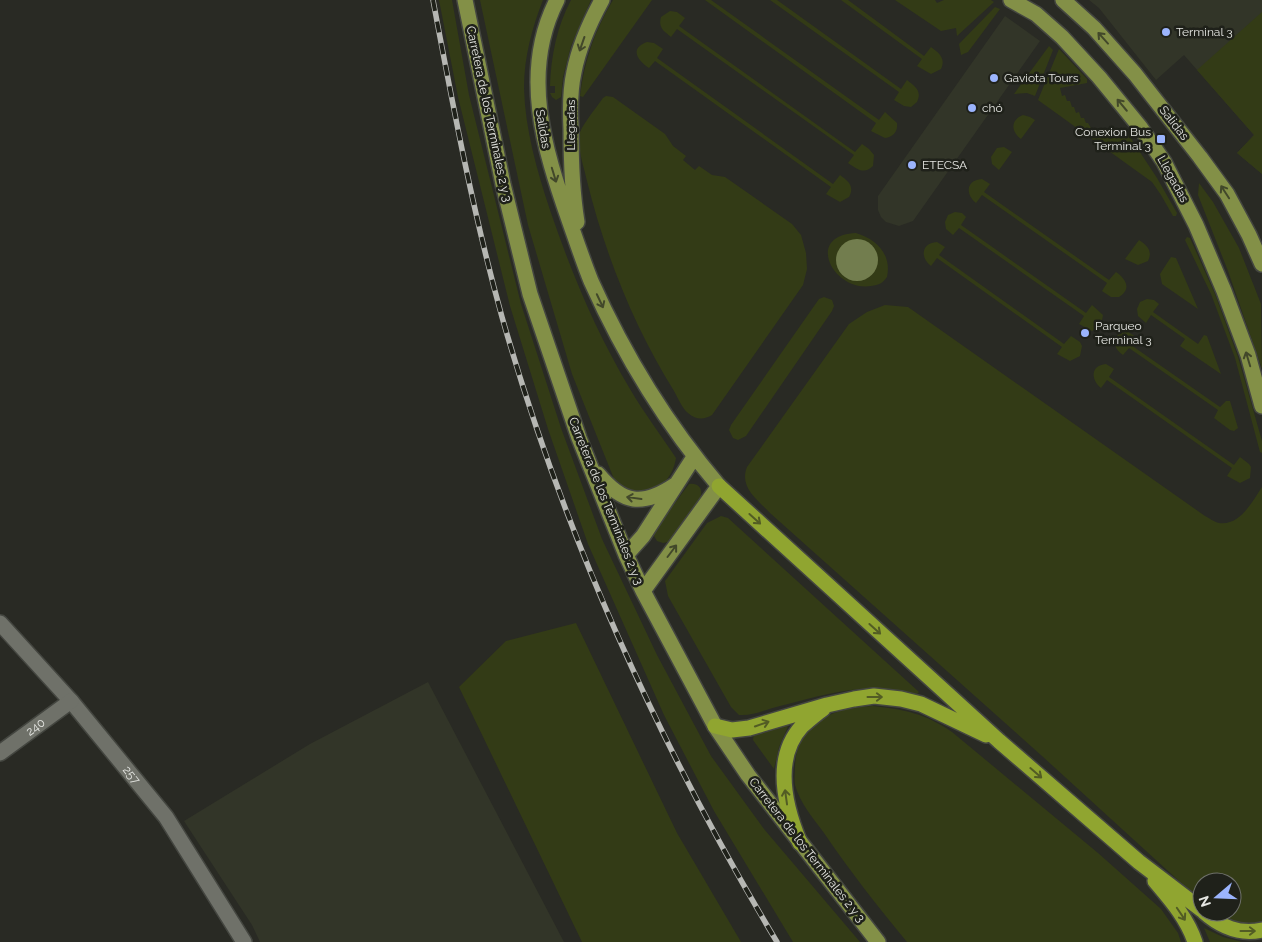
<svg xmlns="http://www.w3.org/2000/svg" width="1262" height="942" font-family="Raleway,sans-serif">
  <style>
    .built { fill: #323528 }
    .green { fill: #333b16 }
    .water { fill: #727d4e }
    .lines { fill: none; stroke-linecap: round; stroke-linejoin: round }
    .minor-casing { stroke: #444640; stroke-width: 18 }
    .major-casing { stroke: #444640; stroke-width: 18 }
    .highway-casing { stroke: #444640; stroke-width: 18 }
    .minor { stroke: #6f7169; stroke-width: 15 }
    .major { stroke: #839047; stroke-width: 15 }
    .highway { stroke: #90a530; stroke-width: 15 }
    .rail-casing { stroke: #b6b7b3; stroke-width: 5.5 }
    .rail { stroke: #1f211a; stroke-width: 4; stroke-dasharray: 11; stroke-linecap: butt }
    .oneway { stroke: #42482a }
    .oneway2 { stroke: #525c24 }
    .poi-dot { fill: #9bb4fd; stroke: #1f211a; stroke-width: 2 }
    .labels { text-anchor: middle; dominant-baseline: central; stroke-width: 5; stroke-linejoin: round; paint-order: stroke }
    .poi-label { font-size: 12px; fill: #e5e6e2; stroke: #1f211a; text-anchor: start }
    .street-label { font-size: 12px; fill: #e5e6e2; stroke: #1f211a }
  </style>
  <rect width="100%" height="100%" fill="#292a24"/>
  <!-- built -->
  <path class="built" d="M1089,0H1262V174L1237,153L1254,135L1184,55L1156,80L1099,8Z
    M1005,16L1040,41L913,221L899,226L886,222L881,217L878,210V196Z
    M428,682L564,942H260L252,925L184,821L310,744Z"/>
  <!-- green -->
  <path class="green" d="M439,0H452L469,95L521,304L561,428L602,539L657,655L711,756L764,829L860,942H793L714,811L664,715L588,544L548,429L510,306L458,97Z
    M480,0H543C532,28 524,57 524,88C525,129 537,171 550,210C571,272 596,332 630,389C644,413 661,435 676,458C671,490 637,507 614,479L572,374L528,225Z
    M571,0H591L571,46L563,77L561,97L556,100L552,97L550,93H555V86H550C551,56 557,26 571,0Z
    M613,0H652L583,97L580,96C584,61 595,30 613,0Z
    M705,0H711L879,120L885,112L897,123C898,131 894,137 885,138L871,131L876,123Z
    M770,0H777L901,89L907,80C916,87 922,91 917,102L911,107L904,106L894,100L899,92Z
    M841,0H848L924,56L931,47C939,53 946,58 941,69L931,74L917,66L922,59Z
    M895,0H935L937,3L944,0H991L994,2L957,36L956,28L941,31Z
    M995,7L1000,9L968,52L961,55L959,44Z
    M670,11L677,12L685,18L679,26L855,152L862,144L869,149L874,155L873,166C864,175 857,169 848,163L854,155L677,29L671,37C664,31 658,28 661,17Z
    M1262,12V174L1237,153L1254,135L1197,70Z
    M647,42L654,43L663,49L657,58L833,184L840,175C848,181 855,186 849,197L840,202L826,194L831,187L655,61L649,68C639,61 628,49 647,42Z
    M1049,46L1053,50L1035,96L1027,93L1014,94Z
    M1059,49L1087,79V83L1060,88L1062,96L1065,95L1067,101H1070L1072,107H1074L1076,113L1079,112L1081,118H1084L1086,123H1088L1091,128H1093L1095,135L1119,131L1128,134L1157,178L1177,213L1176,216H1173L1161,195L1152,182L1038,100Z
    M606,96L613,97L665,134L673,146L686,156L683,160L695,170L699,166L712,175L725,177L792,224L801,235L806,253L807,269L803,285L712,415C704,420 696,420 688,413C682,408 678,398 674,391C634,327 605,254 587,181C584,167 578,151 579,136C580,127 597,107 603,98Z
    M1023,115L1030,117L1035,120L1021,139C1011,132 1010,120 1023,115Z
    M1004,147L1012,152L999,170L992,164L991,157L997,148Z
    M982,179L990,184L984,192L1109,280L1116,272C1126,279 1132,289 1119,297H1111L1102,291L1107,283L982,195L976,203C965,194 966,180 982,179Z
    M1199,183L1213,202L1239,248L1261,304L1262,369L1228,271L1198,195Z
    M955,212L962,213L966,217L961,225L1086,313L1092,305L1103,315L1101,326L1092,331L1079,324L1084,316L959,228L953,235L946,229L945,222L948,215Z
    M856,233C876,239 892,254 887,277C883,283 879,285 871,286C833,292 804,235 856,233Z
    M1187,237L1190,238L1215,294L1238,357L1262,441V453L1260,452L1235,358L1211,294L1185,240Z
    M1139,240C1147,245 1153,251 1148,261L1138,265L1125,259Z
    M937,242L945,247L939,255L1064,344L1071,336L1080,342L1082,346L1080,356L1070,361L1057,354L1062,347L937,258L931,266C920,258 921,243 937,242Z
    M1171,257L1176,258L1198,309L1162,284L1160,274Z
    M824,297L832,300L834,306L832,311L746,436L738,440L733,438L729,430L731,425L819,299Z
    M1147,299L1154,300L1159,304L1153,312L1198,344L1204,335L1207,336L1221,374L1180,346L1185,339L1151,315L1146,323L1138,316L1137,309L1140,302Z
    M885,305L908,307L1205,516C1209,518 1214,522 1219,523C1240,526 1252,502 1262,487V923C1239,927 1232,923 1212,912H1232V882H1202V902L1042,756L770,513C757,499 739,487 747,467L849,324L867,312Z
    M1128,332L1136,337L1131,345L1220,407L1226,401H1230L1238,428L1234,431L1230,430L1214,418L1218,410L1129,348L1123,355C1111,347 1111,332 1128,332Z
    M1106,364L1114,369L1109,377L1234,465L1240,457L1249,464L1251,467L1250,478L1240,483L1227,476L1232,468L1107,380L1101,388C1090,379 1091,365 1106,364Z
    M689,484C698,482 704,489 700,498L668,542L663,543L657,541L654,536L655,530Z
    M721,516L728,518L919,692L917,694C865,681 831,693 780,706C766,709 754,716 739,715L731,707L668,596L665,581L707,523Z
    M576,623L677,833L741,942H582L459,687L506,641Z
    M873,706C906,710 924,713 952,732L1098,853L1161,909L1178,933L1181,942H907C878,907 850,871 824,833C813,818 800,803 795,785C794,779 795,772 795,766C797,721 834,708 873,706Z
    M790,722L779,747L774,769L753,740L754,733Z
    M1204,928L1223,937L1242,942H1210Z"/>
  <!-- water -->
  <path class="water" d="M836 260a21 21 0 1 1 42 0a21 21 0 1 1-42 0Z"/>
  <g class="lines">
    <!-- minor casing -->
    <g class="minor-casing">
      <g id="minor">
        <path id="s1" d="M0,623L71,701L166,817L244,942"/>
        <path id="s2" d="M0,753L71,701"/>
      </g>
    </g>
    <!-- major casing -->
    <g class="major-casing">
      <path id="major" d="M465,0L503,184L530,294L579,438L626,555L643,591L715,726L748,775L878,942
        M557,0C520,72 544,149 569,220C576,240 583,261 591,281C624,355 667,425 719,486L643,591
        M1011,0L1036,14L1062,37L1099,77L1140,127L1164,162L1196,225L1224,291L1248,355L1262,406
        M1063,0L1094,28L1135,74L1200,157L1227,194L1249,235L1262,264
        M577,222C572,191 571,160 571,129C570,110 570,90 574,72C579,46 590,22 602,0
        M598,474C623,504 642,507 675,485
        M626,555L643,536L694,457"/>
    </g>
    <!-- highway casing -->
    <g class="highway-casing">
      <path id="highway" d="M719,486L999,741L1139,862L1202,910
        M715,726L732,730L749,728L827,705L854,699L874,696L901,699L921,704L986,735
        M800,843C785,807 772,759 802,726C809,720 816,714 823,709
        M1155,881C1171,900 1187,918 1195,942
        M1204,912C1221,927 1239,935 1262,930"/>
    </g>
    <!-- minor -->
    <use href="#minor" class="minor"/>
    <!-- major -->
    <use href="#major" class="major"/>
    <!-- highway -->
    <use href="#highway" class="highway"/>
    <!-- rail casing -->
    <g class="rail-casing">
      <path id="rail" d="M433,0C453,106 473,213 502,317C564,535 660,747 777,942"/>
    </g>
    <!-- rail -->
    <use href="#rail" class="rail"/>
  </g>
  <!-- one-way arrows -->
  <defs><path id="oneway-shaft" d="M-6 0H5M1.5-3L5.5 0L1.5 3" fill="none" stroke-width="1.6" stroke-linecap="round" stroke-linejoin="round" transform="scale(1.25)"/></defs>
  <g class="oneway">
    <use href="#oneway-shaft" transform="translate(1103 38) rotate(-132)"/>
    <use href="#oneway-shaft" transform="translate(582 44) rotate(109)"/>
    <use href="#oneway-shaft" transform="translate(1122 105) rotate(-130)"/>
    <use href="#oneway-shaft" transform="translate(554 175) rotate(73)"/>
    <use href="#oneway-shaft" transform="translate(1225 192) rotate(-123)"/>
    <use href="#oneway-shaft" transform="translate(600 301) rotate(65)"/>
    <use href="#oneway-shaft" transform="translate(1248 359) rotate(-107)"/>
    <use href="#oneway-shaft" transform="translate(634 498) rotate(-172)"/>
    <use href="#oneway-shaft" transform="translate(672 551) rotate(-53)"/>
  </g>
  <g class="oneway2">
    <use href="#oneway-shaft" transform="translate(755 519) rotate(42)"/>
    <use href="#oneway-shaft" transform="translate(875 629) rotate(42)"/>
    <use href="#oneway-shaft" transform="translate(875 697)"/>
    <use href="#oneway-shaft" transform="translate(762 724) rotate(-19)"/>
    <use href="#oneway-shaft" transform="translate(1036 773) rotate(41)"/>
    <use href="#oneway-shaft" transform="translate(786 797) rotate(-98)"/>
    <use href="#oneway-shaft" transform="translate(1181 914) rotate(56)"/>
    <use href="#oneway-shaft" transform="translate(1248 931)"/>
  </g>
  <!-- markers -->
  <g class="poi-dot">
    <circle cx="1166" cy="32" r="5"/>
    <circle cx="994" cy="78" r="5"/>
    <circle cx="972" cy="108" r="5"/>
    <rect x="1156" y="134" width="10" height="10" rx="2.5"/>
    <circle cx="912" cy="165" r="5"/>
    <circle cx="1085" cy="333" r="5"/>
  </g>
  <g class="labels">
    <!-- poi labels -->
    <g class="poi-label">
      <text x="1176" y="32">Terminal 3</text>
      <text x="1004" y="78">Gaviota Tours</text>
      <text x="982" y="108">chó</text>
      <text x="1151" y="132" text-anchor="end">Conexion Bus<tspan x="1151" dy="14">Terminal 3</tspan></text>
      <text x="922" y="165">ETECSA</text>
      <text x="1095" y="326">Parqueo<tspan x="1095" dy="14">Terminal 3</tspan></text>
    </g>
    <!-- street labels -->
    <g class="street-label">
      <text transform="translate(489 114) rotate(78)">Carretera de los Terminales 2 y 3</text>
      <text transform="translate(1174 123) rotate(52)">Salidas</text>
      <text transform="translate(571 125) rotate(-90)">Llegadas</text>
      <text transform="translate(543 129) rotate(80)">Salidas</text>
      <text transform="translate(1173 179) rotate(61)">Llegadas</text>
      <text transform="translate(606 501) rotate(68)">Carretera de los Terminales 2 y 3</text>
      <text stroke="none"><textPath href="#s2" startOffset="44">240</textPath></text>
      <text stroke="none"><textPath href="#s1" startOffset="201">257</textPath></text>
      <text transform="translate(807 850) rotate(52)">Carretera de los Terminales 2 y 3</text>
    </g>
  </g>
  <!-- north arrow -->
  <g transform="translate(1217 897) rotate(251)"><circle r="24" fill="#1f211a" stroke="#6e706a"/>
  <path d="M0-4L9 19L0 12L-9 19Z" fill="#9bb4fd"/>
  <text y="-8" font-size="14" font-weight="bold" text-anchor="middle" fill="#e5e6e2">N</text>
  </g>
</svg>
